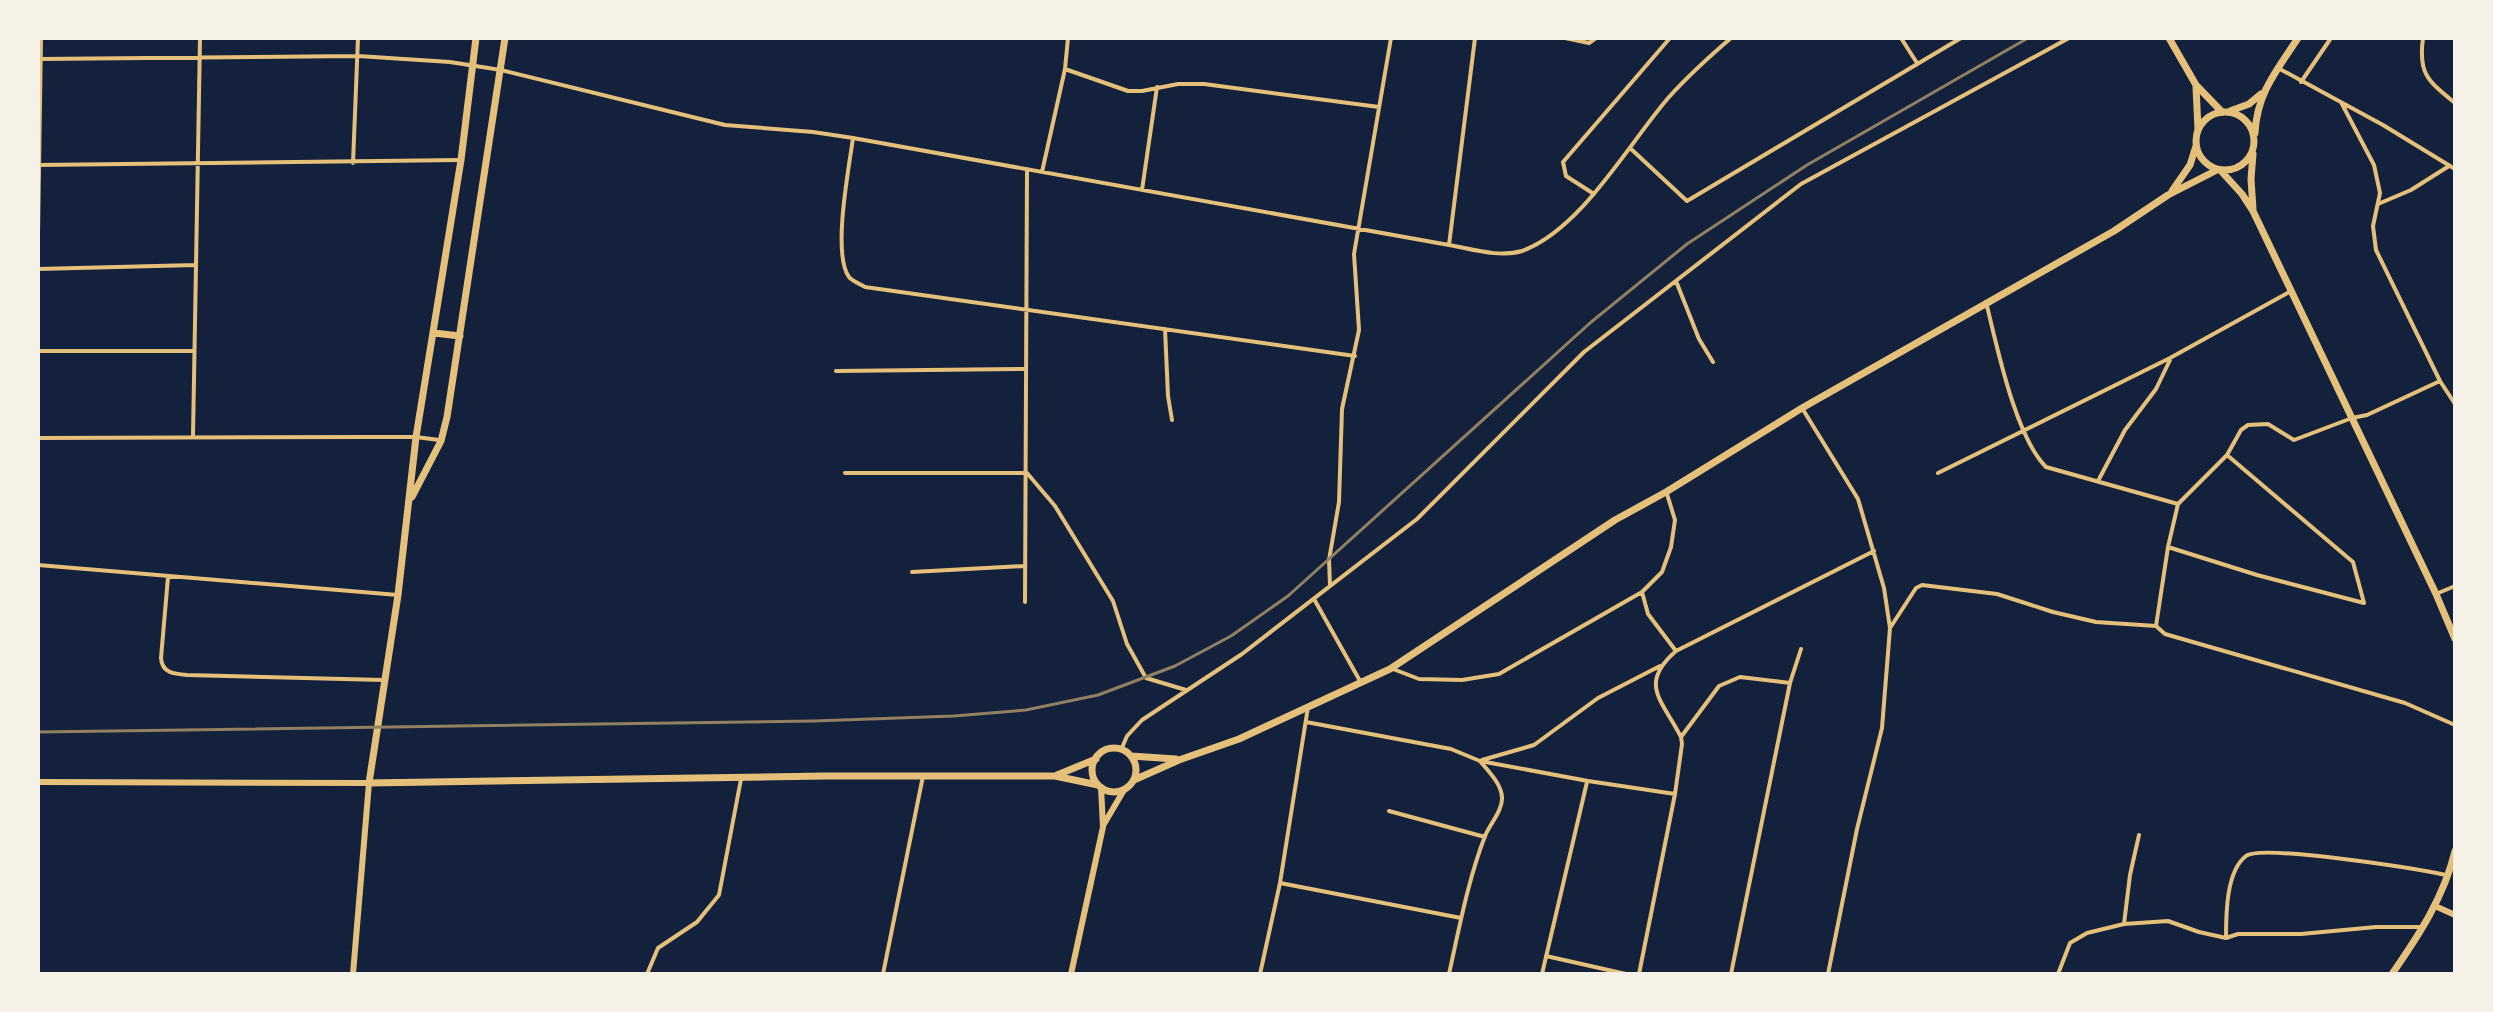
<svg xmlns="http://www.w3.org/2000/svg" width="2493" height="1012" font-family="'Alegreya Sans',sans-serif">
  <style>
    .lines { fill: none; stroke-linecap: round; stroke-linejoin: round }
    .minor { stroke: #e5c07b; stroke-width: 4 }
    .tertiary { stroke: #e5c07b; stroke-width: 6 }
    .secondary { stroke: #e5c07b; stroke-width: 6 }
    .primary { stroke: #e5c07b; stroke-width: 7 }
    .trunk { stroke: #e5c07b; stroke-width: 7 }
    .rail { stroke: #918062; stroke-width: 3 }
  </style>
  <rect width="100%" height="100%" fill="#14213d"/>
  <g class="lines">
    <!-- minor -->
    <path class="minor" d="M1565,38L1589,43L1596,38
      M1901,38L1917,63
      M2423,38C2418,74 2428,81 2455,103
      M38,59L358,56L450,62L501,70L725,125L813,132L853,138L1449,245C1472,249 1499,258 1522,251C1581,230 1629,143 1669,97C1688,76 1710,56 1731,38
      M2278,68L2383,125L2455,169
      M1065,69L1128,91H1142L1178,84H1204L1379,107
      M2301,82L2331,38
      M2342,104L2374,165L2380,193L2373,226L2376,250L2440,381L2455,404
      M853,138C849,168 832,254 849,277C853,282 861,284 865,287L1355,356
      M1630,148L1687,201L1961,38
      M353,163L358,38
      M38,165L460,160
      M1042,172L1065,69L1068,38
      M1142,190L1157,87
      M1594,194L1566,176L1563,162L1670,38
      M2378,204L2411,190L2449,166
      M38,235L41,38
      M1449,245L1475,38
      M38,269L195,265
      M1676,281L1699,339L1713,362
      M1986,302C1997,346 2015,436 2046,467L2178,504
      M1165,329L1168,396L1172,420
      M38,351H194
      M836,371L1025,369
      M1802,408L1858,499L1884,588L1890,628L1882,728L1857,829L1828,974
      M193,436L200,38
      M38,438L369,437H416L439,440
      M2227,455L2353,562L2364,603
      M845,473H1027L1055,506L1113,601L1127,644L1146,678L1186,690
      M1938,473L2170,358L2291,291
      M2098,481L2125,430L2156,389L2170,360
      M2168,547L2257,575L2364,603
      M38,565L398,595
      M912,572L1024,566
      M168,577L161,658C162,673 174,674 187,675L383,680
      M1330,585L1329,560L1339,502L1342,409L1359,330L1354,254L1391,38
      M1642,592L1648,614L1676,651
      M2436,594L2455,586
      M1314,599L1360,681
      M1025,602L1027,169
      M2156,626L2168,547L2178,504L2227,455L2241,430L2248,425L2268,424L2294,440L2352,418L2367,415L2440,381
      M1890,628L1916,588L1922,585L1997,594L2053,612L2096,622L2156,626L2165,634L2405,703L2455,725
      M1393,669L1419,679L1462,680L1499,674L1642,592L1662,572L1671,547L1675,520L1667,494
      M1306,722L1451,749L1480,761L1588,781L1675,794
      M1681,737L1719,686L1740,677L1790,683
      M1121,750L1127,736L1142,720L1242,654L1417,519L1584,352L1801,184L2069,38
      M1482,760L1534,745L1598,698L1660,666
      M1389,811L1485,837
      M1280,883L1461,918
      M2124,924L2130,875L2139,835
      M2226,938C2226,915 2226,871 2246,856C2262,844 2418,869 2446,875
      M1546,956L1626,974
      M647,974L658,948L697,922L719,895L741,779
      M883,974L923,776
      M1260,974L1280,883L1308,707
      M1449,974C1459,929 1468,880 1485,836C1490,824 1503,810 1502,797C1501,783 1488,771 1480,761
      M1542,974L1587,782
      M1639,974L1675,794L1682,744L1681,737C1662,700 1638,684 1676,651L1874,551
      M1731,974L1790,683L1801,649
      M2058,974L2070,943L2087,933L2124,924L2168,921L2199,932L2226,938L2238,934H2301L2376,927H2423"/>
    <!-- tertiary -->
    <path class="tertiary" d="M2435,906L2455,915"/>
    <!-- secondary -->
    <path class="secondary" d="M38,782L369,783L353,974
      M1104,824L1124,790
      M1071,974L1103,827L1101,787"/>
    <!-- primary -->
    <path class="primary" d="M476,38L461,160L416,437L398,595L369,783L824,776H1055L1098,785
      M2169,38L2196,85L2222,112
      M2196,87L2198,129
      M2172,191L2190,165L2196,146
      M434,333L460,336
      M412,497L441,441L447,417L505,38
      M1092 770a22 22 0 1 1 44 0a22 22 0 1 1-44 0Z
      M1131,756L1176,759
      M1057,775L1096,759
      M1134,780L1179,760L1239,739L1390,669L1615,520L1666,492L1802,408L2114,231L2168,195L2217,170"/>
    <!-- trunk -->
    <path class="trunk" d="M2230,111L2249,104L2261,94
      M2196 141a29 29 0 1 1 58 0a29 29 0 1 1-58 0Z
      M2255,133C2257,93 2277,70 2298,38
      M2221,171L2242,194L2253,211L2436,594L2455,639
      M2253,209L2251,179L2253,154
      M2392,974C2419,935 2444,897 2455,851"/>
    <!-- rail -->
    <path class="rail" d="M38,732L814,721L954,716L1026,710L1098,695L1175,666L1231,636L1288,596L1590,323L1687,244L1807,165L2028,38"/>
  </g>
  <!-- border -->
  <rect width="2493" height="1012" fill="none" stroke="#f6f1e7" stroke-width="80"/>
</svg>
